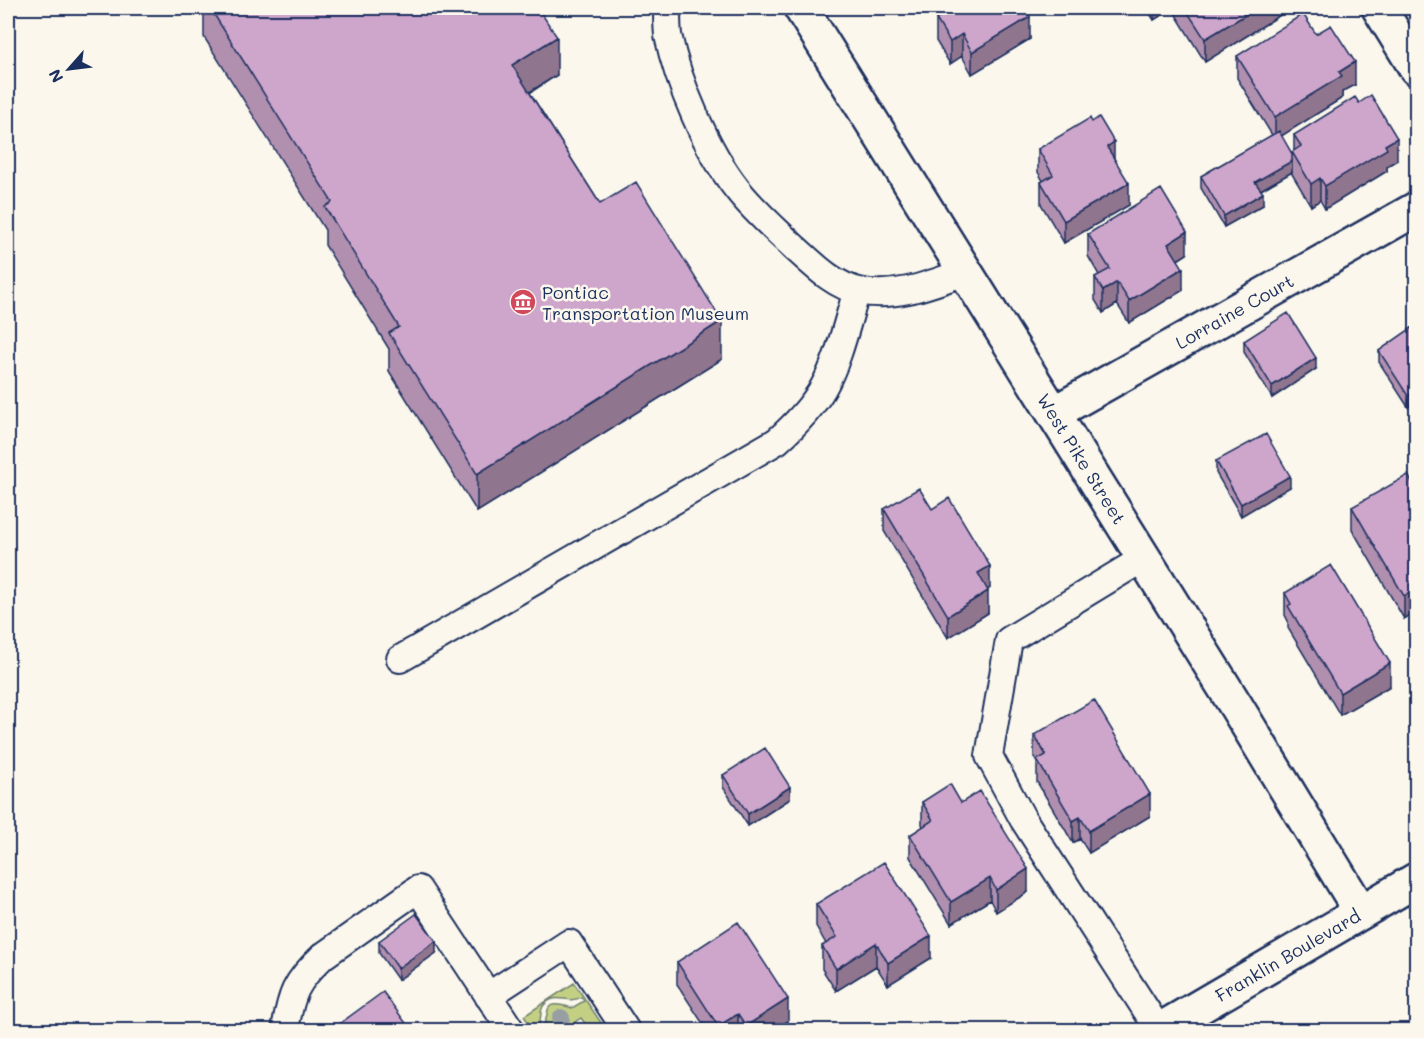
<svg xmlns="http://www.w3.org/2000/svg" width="1424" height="1038" font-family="Mali,sans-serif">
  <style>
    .green { fill: #c3d084; stroke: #6f8071; stroke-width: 1.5 }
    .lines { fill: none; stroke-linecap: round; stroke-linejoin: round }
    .lane-casing { stroke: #1b2f5e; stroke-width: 30 }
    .street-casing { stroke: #1b2f5e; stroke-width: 38 }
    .lane { stroke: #fbf7ec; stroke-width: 26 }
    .street { stroke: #fbf7ec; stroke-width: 33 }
    .tree { fill: #979fa3 }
    .wall { fill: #b18faf; stroke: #1b2f5e; stroke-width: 1.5 }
    .shaded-wall { fill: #90748f; stroke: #1b2f5e; stroke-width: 1.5 }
    .building { fill: #cea6cc; stroke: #1b2f5e; stroke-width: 1.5 }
    .labels { text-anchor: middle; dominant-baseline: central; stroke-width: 5; stroke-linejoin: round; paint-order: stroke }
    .poi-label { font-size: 18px; fill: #1b2f5e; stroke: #fbf7ec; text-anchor: start }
    .street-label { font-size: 18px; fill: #1b2f5e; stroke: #fbf7ec }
  </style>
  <rect width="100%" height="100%" fill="#fbf7ec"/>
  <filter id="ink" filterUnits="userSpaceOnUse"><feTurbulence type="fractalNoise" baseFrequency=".0167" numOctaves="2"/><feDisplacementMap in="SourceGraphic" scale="12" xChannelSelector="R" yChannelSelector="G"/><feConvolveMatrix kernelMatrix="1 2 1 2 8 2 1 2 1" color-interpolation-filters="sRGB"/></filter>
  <g filter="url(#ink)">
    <!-- green -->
    <path class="green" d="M574,983L606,1030H590L581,1018L575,1022L581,1030H540C555,1017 535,997 572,1008L584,1001L581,997C569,1005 556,991 544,1005C539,1011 542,1018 539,1024C537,1027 535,1028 533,1030L524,1016Z"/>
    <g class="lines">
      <!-- lane casing -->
      <g class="lane-casing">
        <path id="lane" d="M667,8C667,16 667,26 668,35C678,83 707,151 737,189C754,211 775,229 795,248C814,265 833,285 859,291C895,299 931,284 965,272
          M1144,558L1009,640L989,756L1023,819L1159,1030
          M400,659L777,441C795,425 811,409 823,388C839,360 847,322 857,291
          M488,996L569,943L626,1030
          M285,1030C291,994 295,982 323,956L418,889L511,1030"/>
      </g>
      <!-- street casing -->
      <g class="street-casing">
        <g id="street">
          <path id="s1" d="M801,8L1236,706L1361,912"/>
          <path d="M1379,8L1416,68"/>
          <path id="s2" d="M1054,413L1416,209"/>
          <path id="s3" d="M1160,1030L1416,880"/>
        </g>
      </g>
      <!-- lane -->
      <use href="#lane" class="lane"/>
      <!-- street -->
      <use href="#street" class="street"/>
    </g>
    <!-- trees -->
    <circle class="tree" cx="561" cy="1018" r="9"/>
    <!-- wall -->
    <path class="wall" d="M204,8H538L557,75L530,93L600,204L722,359L477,512L389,371V349L325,245V230L204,37Z
      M935,8H1024L1030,39L972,74L962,56L950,64L936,41V19L939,17L935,11Z
      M1146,8H1285V12L1205,62L1173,10V8L1154,20Z
      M1316,34L1355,85L1342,92V98L1281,136L1292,154V152L1294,151V135L1397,160L1387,166V171L1325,209L1320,200L1311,206L1292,174V172L1261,190L1263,205L1224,227L1201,188V176L1272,135L1237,78V56Z
      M1038,149L1114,158L1129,205L1064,243L1041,204V182L1043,181L1038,172Z
      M1088,234L1187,254L1178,260L1183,290L1129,323L1117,304L1103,313L1095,300V277L1099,275L1088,256Z
      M1416,325L1408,407L1379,362V351Z
      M1244,341L1316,369L1272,398L1244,352Z
      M1216,461L1290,487L1241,516L1216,473Z
      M1416,489V617L1414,613L1404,619L1352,529V507Z
      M884,509H932L990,588L987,590L988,613L948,638L884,531Z
      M1285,593L1390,686L1340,715L1288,628V621L1285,615Z
      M1034,735L1150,816L1089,853L1080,839L1073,843L1037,782V763L1034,757Z
      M723,775L790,799L748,826L723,787Z
      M922,802L961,803L1028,892L996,912L990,900L951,924L910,857V835L923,827L922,824Z
      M816,904L931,958L888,985L876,966L836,991L822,969V946L826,944L816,926Z
      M379,941L436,953L398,980L379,953Z
      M677,962L788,1021L774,1030H707L677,984Z"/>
    <!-- shaded-wall -->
    <path class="shaded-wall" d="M1154,8H1173L1154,20Z
      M1257,8H1285V12L1205,62V39Z
      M1030,17V39L972,74V52Z
      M962,34V56L950,64V42Z
      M557,37V75L512,103V65Z
      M1355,62V85L1342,92V98L1275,140V117L1339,72Z
      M1397,138V160L1387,166V171L1325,209V186L1385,145Z
      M1114,142V164L1107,147Z
      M1292,161V172L1255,193V182Z
      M1320,178V200L1311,206V184Z
      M1129,183V205L1064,243V221Z
      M1263,193V205L1224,227V216Z
      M1187,232V254L1168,266V244Z
      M1183,268V290L1129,323V301Z
      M1117,282V304L1103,313V291Z
      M722,321V359L477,512V474Z
      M1316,358V369L1272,398V386Z
      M1416,390V402L1408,407V396Z
      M1290,476V487L1241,516V504Z
      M990,566V588L978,596V573Z
      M1414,590V613L1404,619V596Z
      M988,591V613L948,638V616Z
      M1390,663V686L1340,715V693Z
      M790,787V799L748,826V814Z
      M1150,794V816L1089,853V831Z
      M1080,817V839L1073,843V821Z
      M1028,869V892L996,912V890Z
      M990,878V900L951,924V902Z
      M931,936V958L888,985V963Z
      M436,941V953L398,980V968Z
      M876,943V966L836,991V969Z
      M788,999V1021L774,1030H746V1026Z
      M738,1014V1030H718V1026Z"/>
    <!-- building -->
    <path class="building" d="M210,8H538L557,37L512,65L600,204L636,182L722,321L477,474L389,333L399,327L325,207L332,202Z
      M946,8H1024L1030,17L972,52L962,34L950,42L936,19L948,11Z
      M1185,8H1257L1205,39Z
      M1303,14L1316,34L1331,25L1355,62L1339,72L1342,76L1275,117L1237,56Z
      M1371,95L1397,138L1385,145L1387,149L1325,186L1320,178L1311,184L1292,152L1301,146L1294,135L1355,97L1359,103Z
      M1099,117L1114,142L1107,147L1129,183L1064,221L1041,182L1053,175L1038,149L1090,118L1092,122Z
      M1279,131L1292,154V161L1255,182L1263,193L1224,216L1201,176Z
      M1161,189L1187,232L1168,244L1183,268L1129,301L1117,282L1103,291L1095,277L1110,269L1088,234Z
      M1288,313L1316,358L1272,386L1244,341Z
      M1416,325V390L1408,396L1379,351Z
      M1266,434L1290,476L1241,504L1216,461Z
      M1408,475L1416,489V594L1414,590L1404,596L1352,507Z
      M919,488L932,509L949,498L990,566L978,573L988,591L948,616L884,509Z
      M1331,565L1390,663L1340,693L1288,606L1291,604L1285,593Z
      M1094,700L1150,794L1089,831L1080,817L1073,821L1037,760L1046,755L1034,735Z
      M765,748L790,787L748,814L723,775Z
      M950,784L961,803L980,791L1028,869L996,890L990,878L951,902L910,835L933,820L922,802Z
      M884,862L931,936L888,963L876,943L836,969L822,946L837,937L816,904Z
      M416,914L436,941L398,968L379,941Z
      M738,922L788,999L746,1026L738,1014L718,1026L677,962Z
      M383,992L411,1030H331Z"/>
  </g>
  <!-- icons -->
  <defs>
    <g id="museum-disc" transform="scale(1.35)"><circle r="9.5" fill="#d1495b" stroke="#fbf7ec"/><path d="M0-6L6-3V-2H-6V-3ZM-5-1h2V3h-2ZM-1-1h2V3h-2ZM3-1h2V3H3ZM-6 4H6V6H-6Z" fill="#fff"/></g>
  </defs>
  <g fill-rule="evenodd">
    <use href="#museum-disc" x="523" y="302"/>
  </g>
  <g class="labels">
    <!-- poi labels -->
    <g class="poi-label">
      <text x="542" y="292">Pontiac<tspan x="542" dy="21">Transportation Museum</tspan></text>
    </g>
    <!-- street labels -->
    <g class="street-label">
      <text stroke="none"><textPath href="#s2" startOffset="207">Lorraine Court</textPath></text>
      <text stroke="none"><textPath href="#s1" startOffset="531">West Pike Street</textPath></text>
      <text stroke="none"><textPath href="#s3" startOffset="148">Franklin Boulevard</textPath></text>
    </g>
  </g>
  <!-- margin -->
  <rect width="1424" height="1038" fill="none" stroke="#fbf7ec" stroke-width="30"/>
  <rect x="15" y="15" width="1394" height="1008" fill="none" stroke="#1b2f5e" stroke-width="2" filter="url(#ink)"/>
  <!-- north arrow -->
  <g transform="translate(69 69) rotate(242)" stroke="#fbf7ec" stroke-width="4.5" paint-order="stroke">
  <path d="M0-4.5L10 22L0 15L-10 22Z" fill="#1b2f5e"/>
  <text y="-9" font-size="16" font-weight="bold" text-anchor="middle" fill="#1b2f5e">N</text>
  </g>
</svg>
